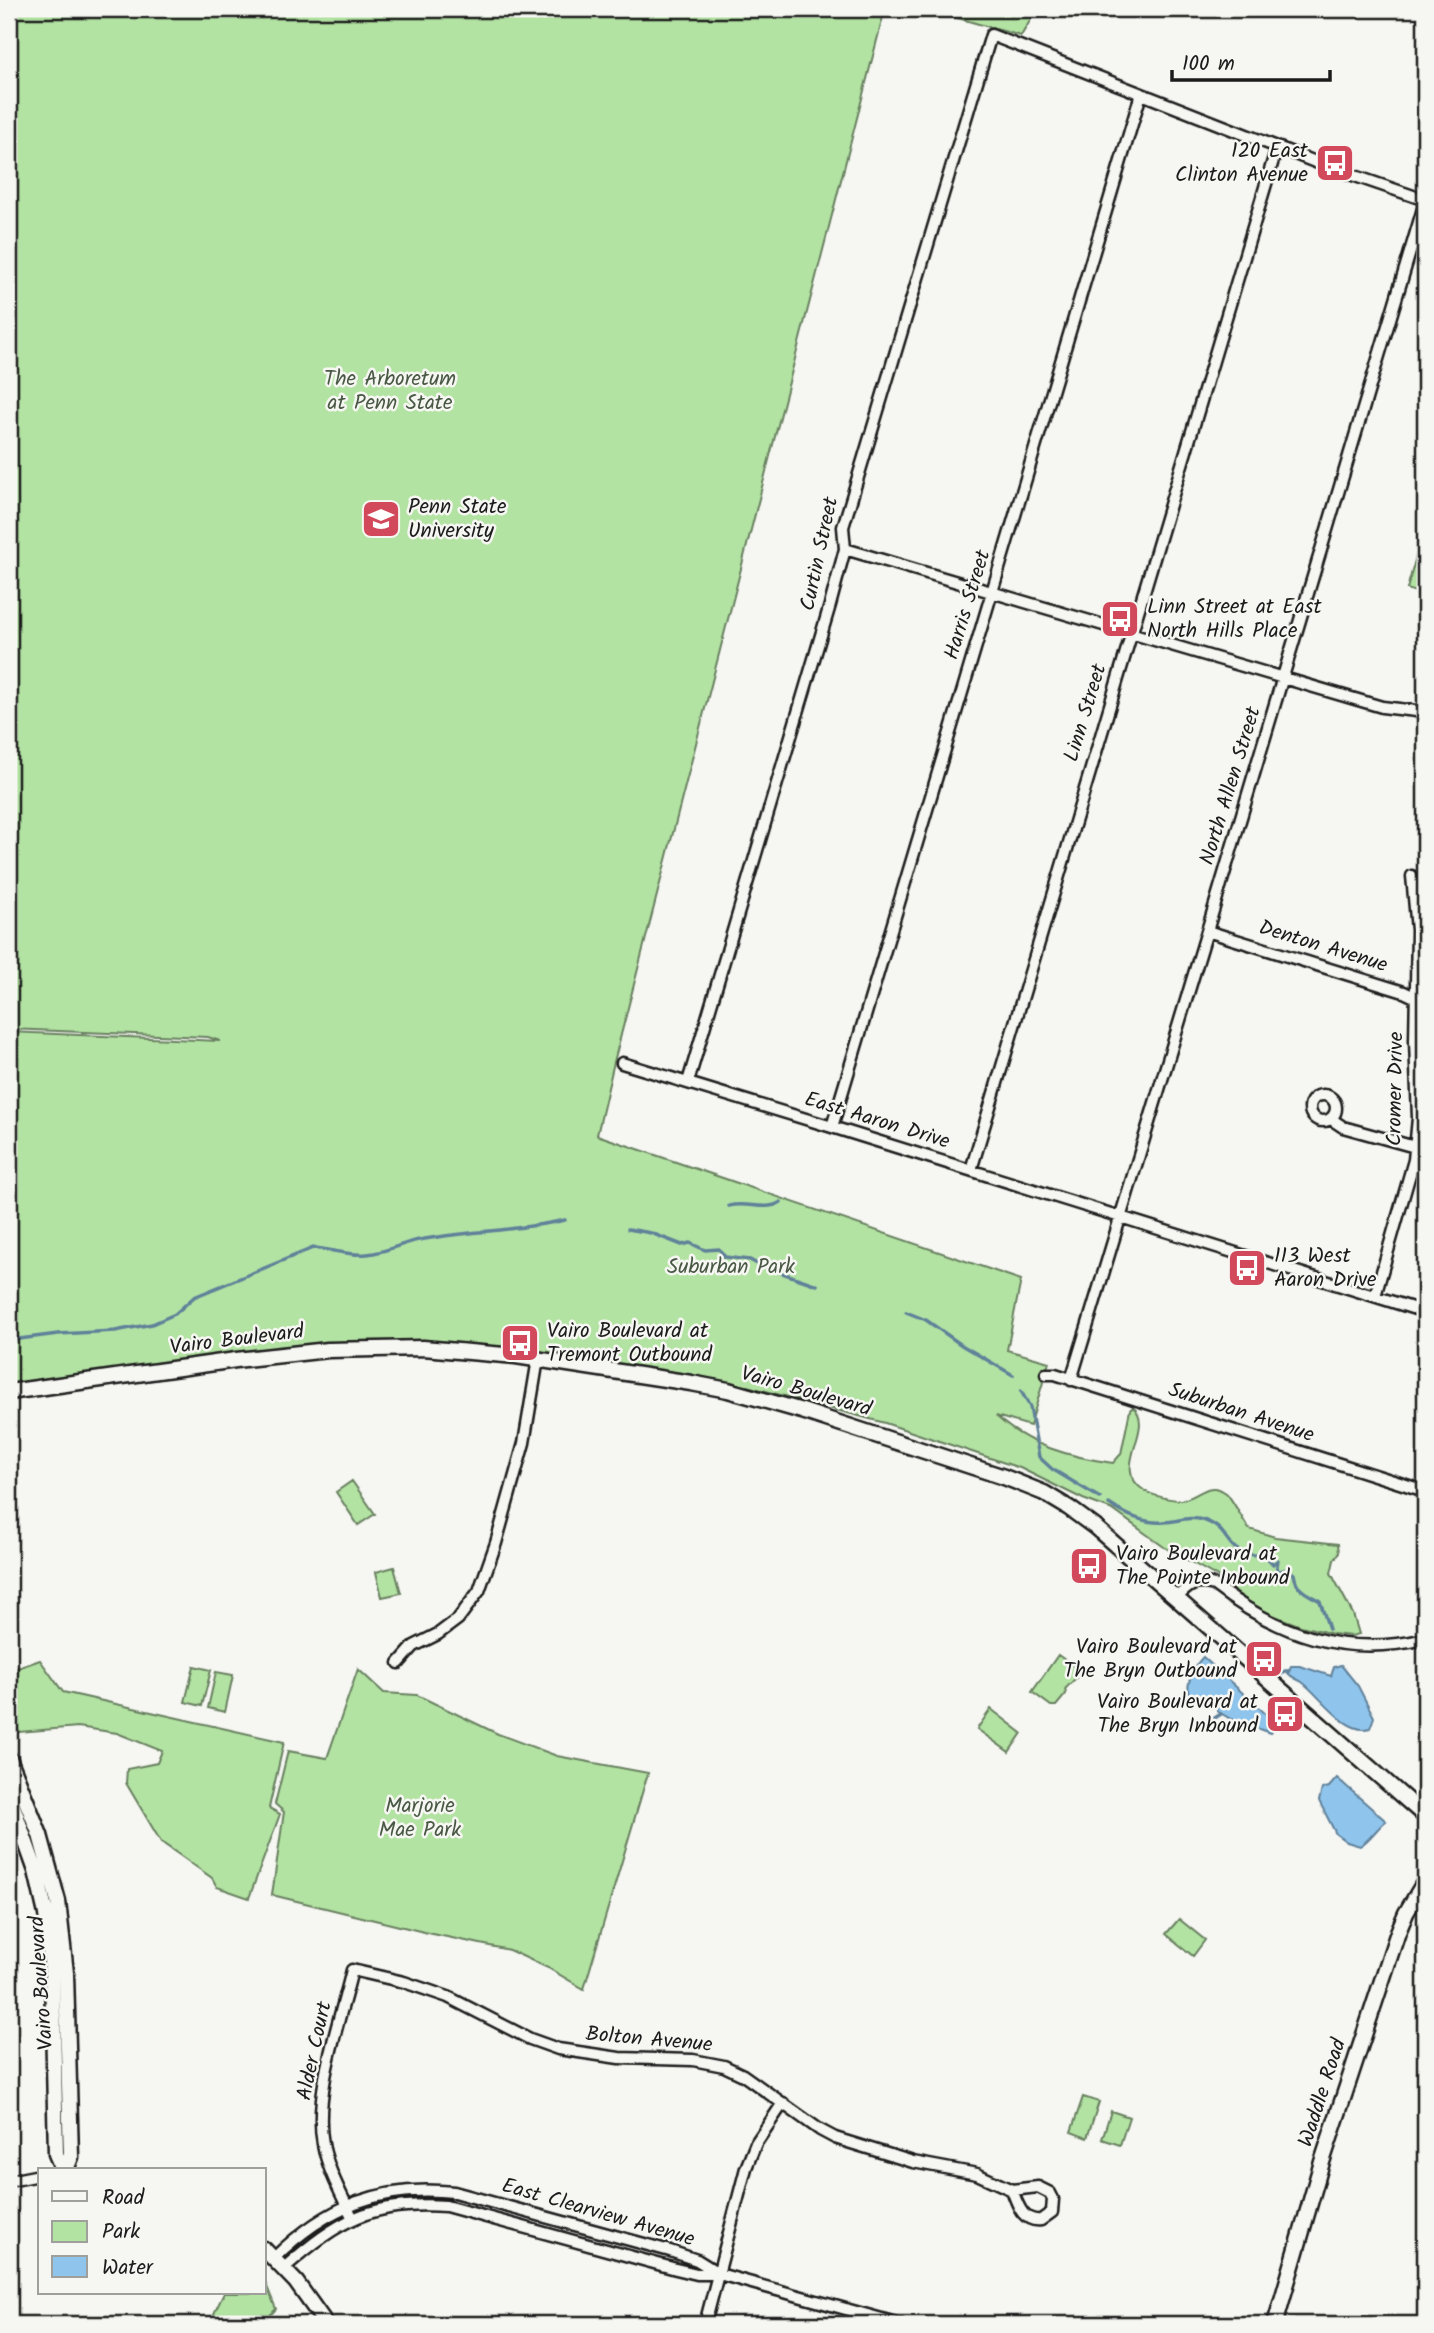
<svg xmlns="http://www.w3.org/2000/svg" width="1434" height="2333" font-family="Kalam,sans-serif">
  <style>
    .green { fill: #b3e3a3; stroke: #688060; stroke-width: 2 }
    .water { fill: #8fc5ed; stroke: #618199; stroke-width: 2 }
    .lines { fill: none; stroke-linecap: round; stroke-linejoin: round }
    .stream { stroke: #618199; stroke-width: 3.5 }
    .street-casing { stroke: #1c1c1c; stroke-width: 15 }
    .secondary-casing { stroke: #1c1c1c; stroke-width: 19 }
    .street { stroke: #f6f6f2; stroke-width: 10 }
    .secondary { stroke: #f6f6f2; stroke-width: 14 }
    .labels { text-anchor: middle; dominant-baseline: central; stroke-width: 5; stroke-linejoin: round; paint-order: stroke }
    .poi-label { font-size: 21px; fill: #1c1c1c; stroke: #f6f6f2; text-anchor: start }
    .park-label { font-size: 21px; fill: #495844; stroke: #f6f6f2 }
    .street-label { font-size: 21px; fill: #1c1c1c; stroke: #f6f6f2 }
  </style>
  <rect width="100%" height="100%" fill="#f6f6f2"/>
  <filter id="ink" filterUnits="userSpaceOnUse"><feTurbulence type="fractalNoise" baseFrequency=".0143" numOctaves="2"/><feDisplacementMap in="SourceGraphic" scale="14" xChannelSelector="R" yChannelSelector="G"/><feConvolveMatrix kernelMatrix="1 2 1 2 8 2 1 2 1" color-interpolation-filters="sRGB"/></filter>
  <g filter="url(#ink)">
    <!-- green -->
    <path class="green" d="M9,9H885L614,1062L597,1135L1021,1280L1007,1350L1049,1362L1030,1426L996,1416C1028,1446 1071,1457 1113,1463L1121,1454L1130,1410L1133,1407C1157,1429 1108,1468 1145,1491C1153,1496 1172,1500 1181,1500C1198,1499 1207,1479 1226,1493C1230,1495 1244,1522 1249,1529L1275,1537L1338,1544L1339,1553L1334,1560L1331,1573L1353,1614L1359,1634L1351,1636L1333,1634L1301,1626L1260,1610L1246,1602L1223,1580L1164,1547L1113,1510L1083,1499L1020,1468L885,1423L747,1386L546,1362L387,1349L9,1395V1032L220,1041L208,1037L9,1029Z
      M926,9H1037L1021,36Z
      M1425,524V595L1407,589Z
      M352,1481L375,1514L358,1525L336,1492Z
      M394,1567L401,1593L382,1597L376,1572Z
      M1058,1655L1082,1672L1065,1689L1066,1694L1056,1706H1051L1032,1692Z
      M40,1660L63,1692L284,1742L269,1808L280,1814L249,1898L217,1887L212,1878L161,1842L126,1783L127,1769L157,1763L162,1751L117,1733L78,1727L19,1732L9,1706V1671Z
      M194,1666L211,1670L202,1706L185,1702Z
      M358,1669L384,1693L417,1695L498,1734L557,1756L648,1773L584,1989L548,1968L509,1950L428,1933L272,1895L284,1812L275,1804L288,1751L327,1758Z
      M216,1672L233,1675L225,1712L208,1708Z
      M991,1709L1022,1733L1009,1752L977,1729Z
      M1179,1919L1205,1940L1193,1956L1166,1934Z
      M1083,2097L1099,2102L1087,2138L1071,2132Z
      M1111,2111L1129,2117L1120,2145L1102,2139Z
      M264,2279L276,2309L262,2324H209L224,2293H264Z"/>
    <!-- water -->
    <path class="water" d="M1203,1657L1277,1724L1270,1733L1229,1718L1217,1711V1708C1206,1704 1195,1703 1188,1693C1188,1679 1194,1666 1203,1657Z
      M1341,1665L1358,1686L1374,1717L1370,1728C1346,1736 1320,1695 1302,1682C1296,1678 1293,1679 1288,1673L1291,1666H1300L1331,1676L1334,1667Z
      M1337,1778L1386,1821C1376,1829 1371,1839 1360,1846L1347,1842L1336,1834L1319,1801L1322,1789L1329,1787Z"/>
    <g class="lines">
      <!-- stream -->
      <path class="stream" d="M729,1206C747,1201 766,1212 781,1202
        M628,1229L651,1233L682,1245L690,1243L705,1250L719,1249L725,1257L750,1260L759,1265L817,1285
        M906,1312L926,1320L963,1346L1013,1375
        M9,1338L19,1339L58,1334L115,1331L152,1324L175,1314L194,1297L313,1248C332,1249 348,1256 367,1254C385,1253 402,1243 419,1240C468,1231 517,1231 565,1220
        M1021,1391L1030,1407L1039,1457L1052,1469L1100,1498
        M1109,1504C1125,1515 1146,1524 1165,1522C1179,1521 1189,1516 1203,1520C1227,1528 1224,1542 1239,1551C1252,1558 1264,1551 1273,1564L1278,1560L1276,1572L1288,1569L1294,1574C1297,1592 1307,1593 1320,1601L1329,1629
        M1281,1674L1285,1671H1289
        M1204,1725L1221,1714"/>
      <!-- street casing -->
      <g class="street-casing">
        <path id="street" d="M845,549L1382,707L1425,712
          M1207,931L1404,992L1425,1002
          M622,1063L832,1127L1425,1312
          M688,1082L830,605L845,549L843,527L991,35L1323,165L1425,200
          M1310 1108a13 13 0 1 1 26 0a13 13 0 1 1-26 0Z
          M1331,1119L1343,1127L1415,1147
          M832,1127L1141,94
          M971,1170L1277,147
          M1375,1296L1414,1160L1418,1118L1415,1041L1417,930L1412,876
          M1046,1374H1055L1425,1491
          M1071,1380L1207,931L1425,202
          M1176,1599C1187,1586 1196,1579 1214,1585C1278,1635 1344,1658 1425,1639
          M399,1663L414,1646L438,1634L458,1619L479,1591L496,1543L524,1443L538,1359
          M9,2181L40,2175
          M353,2219C342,2195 328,2171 323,2144C313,2093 340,2021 352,1970L404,1982L448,1997L530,2039L558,2049L619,2058L693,2060L724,2066L743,2075L820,2130L835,2138L913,2162L977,2174L1012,2190L1038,2187L1050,2193L1053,2199L1052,2212L1041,2220C1022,2222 1018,2205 1012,2190
          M274,2258C327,2206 380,2184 454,2192L670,2251L697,2260L718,2273
          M284,2268C339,2220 371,2201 446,2206L676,2269L697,2274H719L900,2324
          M705,2324L746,2168L756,2143L783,2103"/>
      </g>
      <!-- secondary casing -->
      <g class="secondary-casing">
        <path id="secondary" d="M9,1392L236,1360L328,1350L423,1348L516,1356L691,1383L728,1390L802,1411L1004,1477L1044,1493L1069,1508L1095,1527L1425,1816
          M9,1758L40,1835L58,1901L66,1973L71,2157L66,2170
          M9,1795L36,1871L46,1914L52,1973L56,2154L63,2170
          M264,2249L296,2282L326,2324
          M1275,2324L1322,2162L1398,1932L1406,1913L1425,1881"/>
      </g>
      <!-- street -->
      <use href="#street" class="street"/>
      <!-- secondary -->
      <use href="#secondary" class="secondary"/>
    </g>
  </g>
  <!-- icons -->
  <defs>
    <g id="bus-square" transform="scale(2.0125)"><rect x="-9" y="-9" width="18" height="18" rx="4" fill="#d1495b" stroke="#f6f6f2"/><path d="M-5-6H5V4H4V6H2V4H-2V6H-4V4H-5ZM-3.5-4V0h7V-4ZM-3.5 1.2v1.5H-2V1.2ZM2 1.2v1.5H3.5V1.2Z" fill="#fff"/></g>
    <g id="university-square" transform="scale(2.0125)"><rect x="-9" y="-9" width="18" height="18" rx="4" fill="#d1495b" stroke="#f6f6f2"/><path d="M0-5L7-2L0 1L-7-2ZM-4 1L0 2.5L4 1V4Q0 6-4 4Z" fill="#fff"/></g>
  </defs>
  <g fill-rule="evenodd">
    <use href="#bus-square" x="1335" y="163"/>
    <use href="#university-square" x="381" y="519"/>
    <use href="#bus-square" x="1120" y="619"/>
    <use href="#bus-square" x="1247" y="1268"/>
    <use href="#bus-square" x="520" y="1343"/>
    <use href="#bus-square" x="1089" y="1566"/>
    <use href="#bus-square" x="1264" y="1659"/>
    <use href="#bus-square" x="1285" y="1714"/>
  </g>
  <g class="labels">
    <!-- poi labels -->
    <g class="poi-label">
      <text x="1308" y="151" text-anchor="end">120 East<tspan x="1308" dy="24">Clinton Avenue</tspan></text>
      <text x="408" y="507">Penn State<tspan x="408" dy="24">University</tspan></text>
      <text x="1147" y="607">Linn Street at East<tspan x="1147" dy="24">North Hills Place</tspan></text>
      <text x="1274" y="1256">113 West<tspan x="1274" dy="24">Aaron Drive</tspan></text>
      <text x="547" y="1331">Vairo Boulevard at<tspan x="547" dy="24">Tremont Outbound</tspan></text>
      <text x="1116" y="1554">Vairo Boulevard at<tspan x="1116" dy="24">The Pointe Inbound</tspan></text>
      <text x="1237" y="1647" text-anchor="end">Vairo Boulevard at<tspan x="1237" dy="24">The Bryn Outbound</tspan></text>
      <text x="1258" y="1702" text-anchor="end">Vairo Boulevard at<tspan x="1258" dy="24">The Bryn Inbound</tspan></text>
    </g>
    <!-- park labels -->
    <g class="park-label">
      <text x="390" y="379">The Arboretum<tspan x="390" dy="24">at Penn State</tspan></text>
      <text x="731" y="1267">Suburban Park</text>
      <text x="420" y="1806">Marjorie<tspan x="420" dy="24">Mae Park</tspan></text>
    </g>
    <!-- street labels -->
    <g class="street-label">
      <text transform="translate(820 554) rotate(-78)">Curtin Street</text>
      <text transform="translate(968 605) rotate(-73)">Harris Street</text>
      <text transform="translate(1086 713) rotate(-73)">Linn Street</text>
      <text transform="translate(1231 786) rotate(-73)">North Allen Street</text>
      <text transform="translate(1323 947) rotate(17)">Denton Avenue</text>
      <text transform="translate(1396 1089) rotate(-89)">Cromer Drive</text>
      <text transform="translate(877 1121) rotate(17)">East Aaron Drive</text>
      <text transform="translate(237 1340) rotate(-7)">Vairo Boulevard</text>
      <text transform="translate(806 1392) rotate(16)">Vairo Boulevard</text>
      <text transform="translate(1241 1413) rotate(18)">Suburban Avenue</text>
      <text transform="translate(42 1983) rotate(-94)">Vairo Boulevard</text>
      <text transform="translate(649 2040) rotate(5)">Bolton Avenue</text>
      <text transform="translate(315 2051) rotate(-78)">Alder Court</text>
      <text transform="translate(1323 2093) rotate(-72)">Waddle Road</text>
      <text transform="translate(598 2213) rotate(16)">East Clearview Avenue</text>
    </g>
  </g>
  <!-- margin -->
  <rect width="1434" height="2333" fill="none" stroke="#f6f6f2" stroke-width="35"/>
  <rect x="18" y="18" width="1399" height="2298" fill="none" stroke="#1c1c1c" stroke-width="2.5" filter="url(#ink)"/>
  <!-- legend -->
  <rect x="38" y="2168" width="228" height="126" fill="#f6f6f2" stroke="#9f9f9c" stroke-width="2"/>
  <rect x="52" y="2191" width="35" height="10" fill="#f6f6f2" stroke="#9f9f9c" stroke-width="2"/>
  <text x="102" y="2204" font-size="21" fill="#1c1c1c">Road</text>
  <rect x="52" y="2221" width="35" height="21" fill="#b3e3a3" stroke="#9f9f9c" stroke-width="2"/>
  <text x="102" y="2238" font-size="21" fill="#1c1c1c">Park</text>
  <rect x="52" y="2256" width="35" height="21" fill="#8fc5ed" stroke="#9f9f9c" stroke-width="2"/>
  <text x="102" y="2274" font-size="21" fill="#1c1c1c">Water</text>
  <!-- scale -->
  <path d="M1172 70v10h158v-10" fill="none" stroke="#1c1c1c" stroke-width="3.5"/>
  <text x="1182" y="70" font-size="21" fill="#1c1c1c" stroke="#f6f6f2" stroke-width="5" paint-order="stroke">100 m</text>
</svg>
